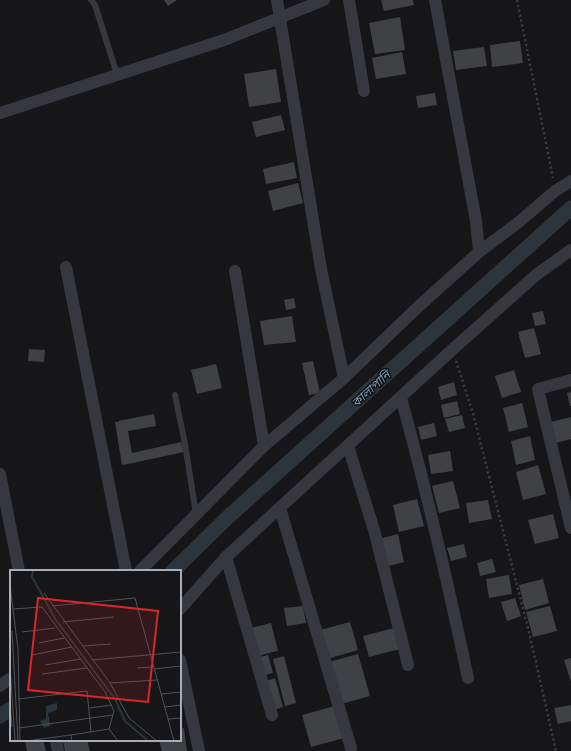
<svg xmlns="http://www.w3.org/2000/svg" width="571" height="751" font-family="'Archivo Narrow','Noto Sans Bengali',sans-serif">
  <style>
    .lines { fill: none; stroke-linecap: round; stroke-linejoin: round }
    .canal { stroke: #2c353c; stroke-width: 15 }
    .building { fill: #404145 }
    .path { stroke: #3d3f44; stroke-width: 2.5; stroke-dasharray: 2 3; stroke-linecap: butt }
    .lane { stroke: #37383d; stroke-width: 6 }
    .street { stroke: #37383d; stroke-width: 12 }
    .labels { text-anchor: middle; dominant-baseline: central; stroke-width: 3; stroke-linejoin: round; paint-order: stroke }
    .water-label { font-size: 12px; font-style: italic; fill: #7f9bb3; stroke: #111113 }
    .inset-river { fill: none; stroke: #2c353c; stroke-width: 2 }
    .inset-road { fill: none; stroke: #505258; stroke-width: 1 }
    .view { fill: #d62828; fill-opacity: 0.15; stroke: #d62828; stroke-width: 2 }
    .inset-edge { fill: none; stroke: #a8adb8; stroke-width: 2 }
  </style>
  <rect width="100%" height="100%" fill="#161618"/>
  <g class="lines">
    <!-- canal -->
    <path class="canal" d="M173,571L227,518L571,208
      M0,716L11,709"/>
  </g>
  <!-- building -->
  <path class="building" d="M164,0H177L168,6Z
    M381,0H413L414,5L384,11Z
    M400,17L405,50L375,54L369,23Z
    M520,41L523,63L492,67L490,45Z
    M484,47L487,66L456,70L453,51Z
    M402,52L406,74L376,79L372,58Z
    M276,69L281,102L249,107L244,74Z
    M435,93L437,105L418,108L416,96Z
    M281,115L285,130L256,137L252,122Z
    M294,162L297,178L266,184L263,169Z
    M298,183L303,203L273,211L268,191Z
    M294,298L296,308L286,310L284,300Z
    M543,311L546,324L535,326L532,313Z
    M292,316L296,342L264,345L260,321Z
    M534,328L541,354L525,358L518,332Z
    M29,349L45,350L44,362L28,361Z
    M313,361L320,393L309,395L302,363Z
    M216,364L222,388L197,394L191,370Z
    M514,370L521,392L502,398L495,376Z
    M454,382L457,395L441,400L438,387Z
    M571,392V406H570L567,393Z
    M457,401L460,414L444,418L441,405Z
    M522,403L528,427L509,432L503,408Z
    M154,414L156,426L128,431L132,453L181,442L184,452L128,464L122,465L115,422H119L118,421Z
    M462,415L465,428L449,432L445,419Z
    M571,417V439L552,444L547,423Z
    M434,423L437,436L421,440L418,427Z
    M530,436L535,460L516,465L511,441Z
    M450,451L453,471L431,474L428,455Z
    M538,465L546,494L523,500L516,472Z
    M453,481L460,508L439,513L432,486Z
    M417,499L424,526L399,532L393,505Z
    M488,500L492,519L469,523L466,503Z
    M553,514L559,538L535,544L528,520Z
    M398,534L404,562L385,567L379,539Z
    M464,544L467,557L451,561L447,548Z
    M492,559L496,572L480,576L477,563Z
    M509,575L512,594L489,598L486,579Z
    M543,579L549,603L525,610L519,585Z
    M515,598L521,616L507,621L501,602Z
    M303,606L306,623L287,626L284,608Z
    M550,606L557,631L533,637L526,612Z
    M350,622L358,650L327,659L320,630Z
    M271,623L278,651L257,656L251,628Z
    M394,628L400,649L369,657L363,636Z
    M358,654L370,696L341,704L329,662Z
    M268,655L273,673L265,675L260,657Z
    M284,656L296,703L285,706L273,659Z
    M571,658V682L564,660Z
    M275,678L283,707L274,710L266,681Z
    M571,705V721L558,724L554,708Z
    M335,706L344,738L311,747L302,715Z
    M184,728L187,751H162L159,740H180V729Z
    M25,740H43L46,751H27Z
    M73,740H87L90,751H65L63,742Z"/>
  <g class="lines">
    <!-- path -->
    <path class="path" d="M517,0L553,178
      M456,361L472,410L529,632L556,751"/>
    <!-- lane -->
    <path class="lane" d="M91,0L95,5L117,74
      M175,395L185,444L196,514"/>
    <!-- street -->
    <path class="street" d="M277,0L321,269L344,378
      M349,0L364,91
      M435,0L476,221L479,252
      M0,113L224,40L324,0
      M66,267L126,571
      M235,271L264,446
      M571,380L538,389L571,528
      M401,398C427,491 448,584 468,678
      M348,446L374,530L408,665
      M0,474L19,571
      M280,508L351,748
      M226,557L272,715
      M140,571L264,446L344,378L419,306L479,252L519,222L555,191L571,181
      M180,609L226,557L453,349L536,275L571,250
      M180,660L199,751
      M0,686L11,678
      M56,740L58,751"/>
  </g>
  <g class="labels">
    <!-- water labels -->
    <g class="water-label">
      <text transform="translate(371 389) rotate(-42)">কালাপানি</text>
    </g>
  </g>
  <!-- overview -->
  <g transform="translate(10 570)">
    <rect width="171" height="171" fill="#161618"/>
    <path d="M47,133V140L38,143L40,156L34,158L30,151L36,149V136Z" fill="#2c353c"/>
    <path class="inset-river" d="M23,0L22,7L46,50L105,129L115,151L138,171"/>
    <path class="inset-road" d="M0,15L8,79L10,171M34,23L100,113L119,148L147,171M42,36L125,28L164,171M3,39L32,37L95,122L104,141L99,159L108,171M53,52L104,47M2,61L8,171M12,62L45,58M29,73L54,68M73,76L101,74M22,85L62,77M82,90L171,82M0,95L5,171M35,95L71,89M127,98L143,97M144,99L171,96M32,104L77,98M100,113L147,110M151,124L171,122M8,129L77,121L81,162M0,133L2,157M155,137L171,135M79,138L102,135M158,149L171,148M9,158L103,145M16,171L61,165M62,171L61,165L99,159"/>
    <path class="view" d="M28,28L148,41L138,132L18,120Z"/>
    <rect width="171" height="171" class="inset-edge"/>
  </g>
</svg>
